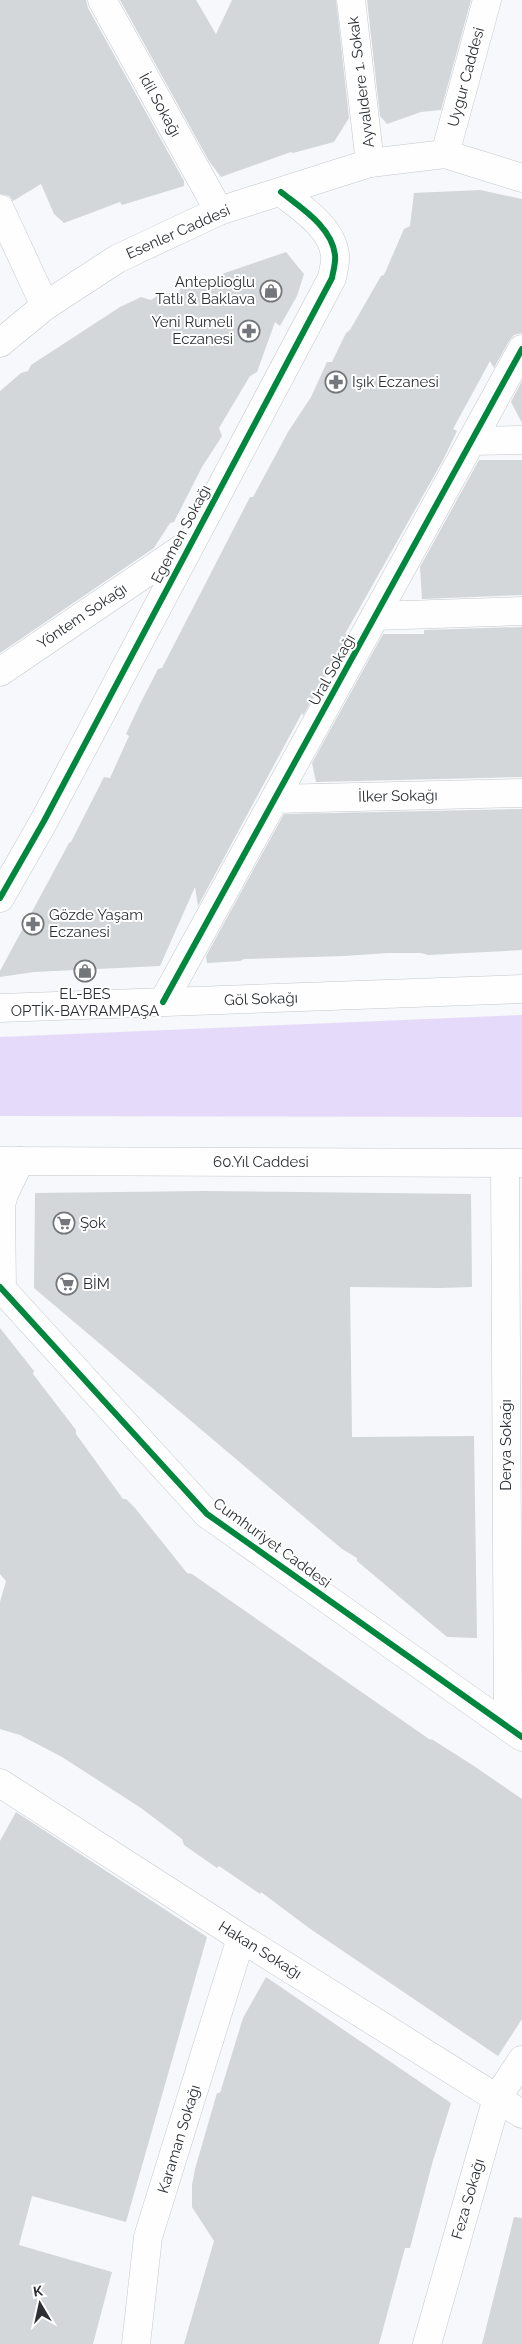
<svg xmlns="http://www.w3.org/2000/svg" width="522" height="2344" font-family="Raleway,sans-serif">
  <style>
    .green { fill: #e6dafa }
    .building { fill: #d3d7d9 }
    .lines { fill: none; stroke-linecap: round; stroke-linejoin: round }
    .street-casing { stroke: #c4c8cb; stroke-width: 29 }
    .secondary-casing { stroke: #c4c8cb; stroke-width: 29 }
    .street { stroke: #fefefe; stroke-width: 28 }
    .secondary { stroke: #fefefe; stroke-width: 28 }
    .cycleway-casing { stroke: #fff; stroke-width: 9 }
    .cycleway { stroke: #00873e; stroke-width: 6 }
    .labels { text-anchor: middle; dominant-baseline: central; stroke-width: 4; stroke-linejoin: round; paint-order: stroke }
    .street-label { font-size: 15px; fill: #2c3034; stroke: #fff }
    .poi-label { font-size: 15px; fill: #2c3034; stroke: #fff; text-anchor: start }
  </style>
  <rect width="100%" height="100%" fill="#f6f8fb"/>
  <!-- green -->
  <path class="green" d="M522,1015V1117L0,1116V1037Z"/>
  <!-- building -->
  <path class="building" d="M0,0H86L88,8L184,181V186L122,205L120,202L64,223L54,214L41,184L13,201L9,196L0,194Z
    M120,0H196L216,34L232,0H336L349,118L334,142L293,153L291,152L221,177L209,161Z
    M367,0H471L441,110L421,112L387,124L380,116Z
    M480,190L522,199V333L514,335L509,341L494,368L490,361L453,429L457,431L443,460L345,634H348L303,716L302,713L198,906L195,887L160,966L34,972L0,977V971L69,843L71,842L104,777L110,778L129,736L126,734L140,704L158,669L162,668L250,497H253L288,432L311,397L327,362H332L346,333L350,330L381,276L384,275L404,229L410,226L414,193Z
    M286,252L304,274L297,296L280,326L275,322L257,372L250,376L219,428L222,436L202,467L174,522L170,523L154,548L0,653V391L21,373L28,371L31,365L120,307L141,297L151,300L160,294L177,293L184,285L193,288L203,282L211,283L219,275Z
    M522,381V423L511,402Z
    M479,460H522V595L422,599L420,567Z
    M522,627V777L316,782L312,763L383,634H424V630Z
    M522,809V950L428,955L421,953H388L344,956L244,959L240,961L207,963L206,956L284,814Z
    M204,1191L471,1194L472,1287L440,1288L350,1287L352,1437L474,1436L477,1638L447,1637L357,1561V1558L342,1549L34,1288L35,1193Z
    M0,1328L34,1371L33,1374L76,1430V1434L123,1499H126L135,1508L187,1573L192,1574L429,1739L433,1740L474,1766L522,1799V2019L498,2056L309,1928L261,1892L260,1894L219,1866L217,1868L184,1845L182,1839L141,1808L62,1757L20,1735L0,1729V1602L6,1581L0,1574Z
    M16,1812L207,1937L126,2222L32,2196L19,2245L112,2272L93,2344H0V1841Z
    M266,1977L451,2103L432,2164L410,2248H405L379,2344H184L214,2241L192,2207V2185L195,2169L217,2093H220L243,2018Z
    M514,2217L522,2218V2344H482Z"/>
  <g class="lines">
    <!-- street casing -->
    <g class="street-casing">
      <path id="street" d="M102,0L219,211
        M351,0L370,163
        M0,209L45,306
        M473,441L522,440
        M375,616L522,611
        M0,672L190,543
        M275,799L522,793
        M163,1002L522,349
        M0,1008L522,989
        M505,1164L508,1727
        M0,1287L207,1514L522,1737
        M2,1289L1,1205L4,1194L20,1161
        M0,1783L241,1938L522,2114
        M136,2344L148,2237L241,1938
        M427,2344L497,2098L522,2060"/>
    </g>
    <!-- secondary casing -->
    <g class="secondary-casing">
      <path id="secondary" d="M445,154L487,0
        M0,343L45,306L117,259L219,211L370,163L445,154L522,178
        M0,898L44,821L332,278C333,271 336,263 335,255C332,227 301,208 281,192
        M0,1161L522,1163"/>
    </g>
    <!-- street -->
    <use href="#street" class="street"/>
    <!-- secondary -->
    <use href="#secondary" class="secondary"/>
    <!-- cycleway casing -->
    <g class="cycleway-casing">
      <path id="cycleway" d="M0,898L44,821L332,278C333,271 336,263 335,255C332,227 301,208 281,192
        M163,1002L522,349
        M0,1287L207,1514L522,1737"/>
    </g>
    <!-- cycleway -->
    <use href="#cycleway" class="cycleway"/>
  </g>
  <!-- icons -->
  <defs>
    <g id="shop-ring" transform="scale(1.125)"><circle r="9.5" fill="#fff" stroke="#73767a" stroke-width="1.5"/><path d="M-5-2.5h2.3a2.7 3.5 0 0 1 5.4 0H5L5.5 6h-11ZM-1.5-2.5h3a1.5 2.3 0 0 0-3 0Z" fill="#73767a"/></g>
    <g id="pharmacy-ring" transform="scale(1.125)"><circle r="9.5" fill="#fff" stroke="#73767a" stroke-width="1.5"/><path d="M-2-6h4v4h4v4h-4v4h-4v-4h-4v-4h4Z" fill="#73767a"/></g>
    <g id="supermarket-ring" transform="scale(1.125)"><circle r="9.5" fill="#fff" stroke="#73767a" stroke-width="1.5"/><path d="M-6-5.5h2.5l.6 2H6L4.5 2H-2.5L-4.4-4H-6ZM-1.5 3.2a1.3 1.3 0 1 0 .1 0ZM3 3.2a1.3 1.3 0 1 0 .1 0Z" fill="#73767a"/></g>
  </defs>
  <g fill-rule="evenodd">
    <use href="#shop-ring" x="271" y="291"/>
    <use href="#pharmacy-ring" x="249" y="331"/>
    <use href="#pharmacy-ring" x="336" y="382"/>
    <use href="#pharmacy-ring" x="33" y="924"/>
    <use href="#shop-ring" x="85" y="971"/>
    <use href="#supermarket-ring" x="64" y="1223"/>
    <use href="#supermarket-ring" x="67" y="1284"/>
  </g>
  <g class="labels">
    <!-- street labels -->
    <g class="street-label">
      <text transform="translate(466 77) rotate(-75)">Uygur Caddesi</text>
      <text transform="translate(361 82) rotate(-97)">Ayvalıdere 1. Sokak</text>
      <text transform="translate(160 105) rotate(61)">İdil Sokağı</text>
      <text transform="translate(178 232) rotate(-24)">Esenler Caddesi</text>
      <text transform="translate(181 534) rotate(-62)">Egemen Sokağı</text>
      <text transform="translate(82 616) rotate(-34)">Yöntem Sokağı</text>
      <text transform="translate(332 670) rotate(-61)">Ural Sokağı</text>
      <text transform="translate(398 796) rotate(-1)">İlker Sokağı</text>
      <text transform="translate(261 999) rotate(-2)">Göl Sokağı</text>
      <text x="261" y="1162">60.Yıl Caddesi</text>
      <text transform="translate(506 1445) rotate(-90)">Derya Sokağı</text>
      <text transform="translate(272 1543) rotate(36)">Cumhuriyet Caddesi</text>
      <text transform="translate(260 1950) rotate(32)">Hakan Sokağı</text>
      <text transform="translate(179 2139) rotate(-73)">Karaman Sokağı</text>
      <text transform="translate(468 2199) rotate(-74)">Feza Sokağı</text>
    </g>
    <!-- poi labels -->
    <g class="poi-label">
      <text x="255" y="282" text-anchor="end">Anteplioğlu<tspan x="255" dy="17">Tatlı &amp; Baklava</tspan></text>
      <text x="233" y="322" text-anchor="end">Yeni Rumeli<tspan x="233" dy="17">Eczanesi</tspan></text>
      <text x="352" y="382">Işık Eczanesi</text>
      <text x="49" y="915">Gözde Yaşam<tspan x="49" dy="17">Eczanesi</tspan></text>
      <text x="85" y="994" text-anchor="middle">EL-BES<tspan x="85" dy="17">OPTİK-BAYRAMPAŞA</tspan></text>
      <text x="80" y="1223">Şok</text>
      <text x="83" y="1284">BİM</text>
    </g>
  </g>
  <!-- north arrow -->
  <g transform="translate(40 2304) rotate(351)" stroke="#ffffff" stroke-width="4" paint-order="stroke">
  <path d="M0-4L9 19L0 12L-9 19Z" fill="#2c3034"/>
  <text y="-8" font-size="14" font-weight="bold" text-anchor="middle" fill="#2c3034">K</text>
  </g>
</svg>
